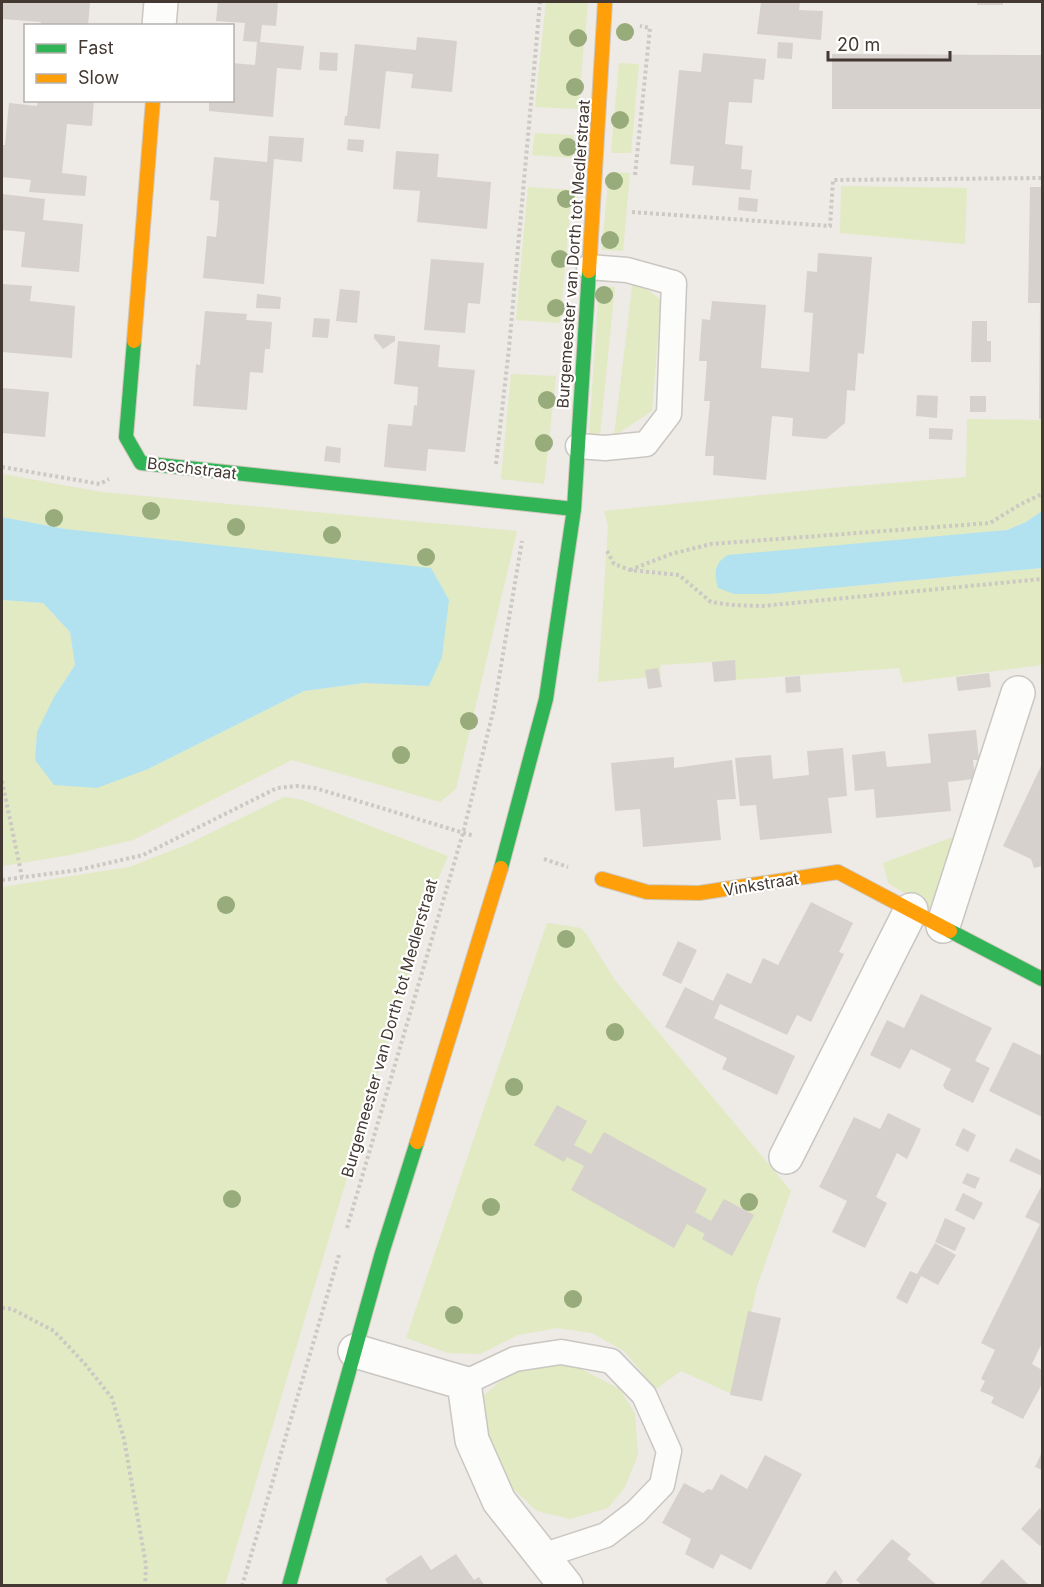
<svg xmlns="http://www.w3.org/2000/svg" width="1044" height="1587" font-family="Inter,sans-serif">
  <style>
    .green { fill: #e1eac2 }
    .water { fill: #b2e2f0 }
    .building { fill: #d6d1cc }
    .lines { fill: none; stroke-linecap: round; stroke-linejoin: round }
    .lane-casing { stroke: #cac6c1; stroke-width: 27 }
    .street-casing { stroke: #cac6c1; stroke-width: 36 }
    .fast-casing { stroke: #cfc7bd; stroke-width: 16 }
    .slow-casing { stroke: #cfc7bd; stroke-width: 16 }
    .path { stroke: #ccc9c5; stroke-width: 4; stroke-dasharray: 3 3; stroke-linecap: butt }
    .lane { stroke: #fcfcfb; stroke-width: 24 }
    .street { stroke: #fcfcfb; stroke-width: 33 }
    .fast { stroke: #30b455; stroke-width: 14 }
    .slow { stroke: #ff9f0a; stroke-width: 14 }
    .tree { fill: #98ab7a }
    .labels { text-anchor: middle; dominant-baseline: central; stroke-width: 4.5; stroke-linejoin: round; paint-order: stroke }
    .street-label { font-size: 16px; fill: #433932; stroke: #fff }
  </style>
  <rect width="100%" height="100%" fill="#eeeae5"/>
  <!-- green -->
  <path class="green" d="M546,2H588L578,109L535,107Z
    M619,63L639,64L631,153H611Z
    M535,133L574,135L572,158L532,155Z
    M609,172L630,173L623,251L602,250Z
    M841,186L967,188L965,244L840,233Z
    M528,187L572,190L560,323L516,320Z
    M633,279L661,300L652,411L614,436Z
    M599,286L615,287L600,435L589,434Z
    M511,374L556,376L544,484L501,479Z
    M967,419L1042,420V511L1026,522L1007,530L734,594H770L1042,568V665L903,683L899,668L732,680L728,661L660,665L661,676L598,682L608,526L604,511L832,488L966,477Z
    M2,474L101,492L517,531L456,789L440,802L292,760L133,840L70,855L2,866V600L43,603L70,632L75,665L54,697L148,769L304,691L364,683L429,686L65,529L2,517Z
    M284,797L303,800L448,856L433,891L225,1585H2V887L129,867L186,845Z
    M953,837L958,858L932,910L888,883L883,863Z
    M547,923L581,928L587,935L614,979L791,1191L757,1286L734,1395L681,1371L656,1389L624,1351L592,1333L557,1328L518,1335L480,1354L448,1353L406,1338Z
    M537,1361L581,1369L620,1389L635,1414L638,1455L625,1487L608,1508L570,1519L537,1511L511,1487L490,1442L483,1396L509,1374Z"/>
  <!-- water -->
  <path class="water" d="M1042,511V568L770,594H734L718,588C714,573 714,563 728,555L1007,530L1026,522Z
    M2,517L65,529L431,568L449,600L442,657L429,686L364,683L304,691L148,769L97,788L54,785L35,760L37,732L54,697L75,665L70,632L43,603L2,600Z"/>
  <!-- building -->
  <path class="building" d="M2,2H90L88,26H40L41,22L2,19Z
    M218,2H278L276,26L262,25L260,42L304,46L301,70L277,68L273,117L209,111V100H232V63L255,65L257,42L243,41L245,23L216,21Z
    M761,2H800L799,10L823,11L821,40L757,34Z
    M977,2H1003V5H977Z
    M417,37L457,41L452,92L411,88L413,74L386,71L380,129L344,125L345,116H347L355,44L416,50Z
    M778,42L793,43L792,59L777,58Z
    M320,52L338,53L337,71L319,70Z
    M703,53L766,59L764,80L754,79L752,103L729,102L725,144L743,146L741,169L752,170L750,190L692,185L694,166L670,164L679,70L701,72Z
    M832,54L1042,55V109H832Z
    M38,100H94L92,126L67,124L65,145L62,173L87,176L85,196L29,192L31,180L2,177V145H5L9,103L37,106Z
    M269,136L304,138L302,162L274,159L264,284L203,278L207,236L216,237L218,218L219,201L210,200L214,157L267,162Z
    M348,139L364,140L363,152L347,150Z
    M396,151L439,154L437,177L491,182L487,229L417,222L420,191L393,189Z
    M1030,187H1042V419H1039L1040,303H1028Z
    M2,194L45,199L43,220L83,224L79,272L21,267L25,232L2,230Z
    M739,197L758,199L757,212L738,210Z
    M818,253L872,257L864,354L858,353L855,391L847,390L845,423L826,439L792,436L793,418L772,416L766,480L713,475L714,456H705L710,401H704L707,361H699L702,319L710,320L712,301L766,305L761,368L809,372L813,313L804,312L807,271L817,272Z
    M431,259L484,263L480,304L468,303L465,333L424,330Z
    M2,284L32,286L30,301L75,306L72,358L2,352Z
    M340,289L360,291L357,323L336,321Z
    M257,294L281,297L280,309L256,308Z
    M205,311L247,314L246,320L272,322L270,349H265L263,373L250,372L247,410L193,406L196,364L200,365Z
    M314,318L330,319L328,338L312,337Z
    M972,321H987V341H991V362H971Z
    M374,334L395,336V341L383,349L374,338Z
    M398,341L440,345L438,367L475,370L465,452L428,449L426,471L384,467L388,424L412,426L414,405L417,406L418,387L394,384Z
    M2,388L49,392L45,437L2,433Z
    M917,395L938,396L937,418L916,416Z
    M970,396H986V412H970Z
    M929,428L953,429L952,440L929,439Z
    M326,446L341,448L340,463L324,461Z
    M735,660L736,680L714,682L712,662Z
    M658,668L662,687L648,689L645,670Z
    M989,673L991,687L958,691L956,677Z
    M800,676L801,692L786,693L785,677Z
    M976,730L979,760H973L975,779L948,782L951,811L876,818L874,789L855,791L852,755L885,751L887,767L931,763L928,734Z
    M843,748L847,796L828,798L832,833L760,840L756,805L740,806L735,758L771,755L773,779L790,777L809,775L807,751Z
    M674,757V768L732,760L736,799L717,800L721,840L643,847L640,809L615,811L611,763Z
    M1042,764V866L1034,868L1031,859L1003,846Z
    M811,902L853,923L839,952L844,954L811,1022L797,1015L787,1035L720,1004L714,1018L795,1056L777,1095L722,1069L727,1058L665,1027L685,987L713,1001L727,973L751,984L763,958L778,965Z
    M678,941L697,950L681,984L662,975Z
    M921,994L992,1028L975,1061L990,1068L973,1103L945,1089L943,1085L951,1069L911,1049L900,1069L870,1055L887,1020L904,1028Z
    M1013,1042L1042,1056V1117L989,1091Z
    M557,1105L587,1121L574,1145L591,1154L604,1132L707,1189L695,1212L711,1221L724,1199L754,1215L732,1256L702,1239L705,1234L687,1224L674,1248L571,1190L584,1166L567,1157L564,1162L534,1145Z
    M888,1113L921,1129L907,1159L897,1153L886,1176L876,1197L887,1203L865,1248L832,1232L847,1201L819,1187L854,1117L880,1129Z
    M963,1128L976,1135L968,1152L955,1145Z
    M1016,1148L1042,1161V1176L1009,1161Z
    M967,1173L980,1178L975,1189L962,1183Z
    M1041,1187L1042,1188V1343L1032,1364L1042,1370V1384L1023,1419L991,1403L994,1397L980,1391L985,1381L981,1379L995,1350L981,1343L1040,1224L1025,1217Z
    M963,1193L983,1203L974,1220L955,1210Z
    M945,1218L966,1228L955,1251L935,1242Z
    M935,1243L956,1255L938,1285L921,1276L907,1304L896,1298L910,1271L917,1274Z
    M748,1311L781,1318L762,1401L730,1395Z
    M1042,1452V1470L1035,1467Z
    M765,1455L802,1474L751,1570L721,1554L713,1569L685,1554L691,1539L662,1523L684,1483L703,1493L708,1489L712,1490L721,1474L747,1489Z
    M1040,1508L1042,1511V1544L1040,1546L1021,1529Z
    M892,1539L911,1554L907,1559L938,1586H863L856,1580Z
    M456,1554L474,1580L479,1577L485,1586H389L385,1579L421,1555L431,1570Z
    M1002,1559L1030,1586H978Z
    M835,1570L843,1581L840,1586H824Z"/>
  <g class="lines">
    <!-- lane casing -->
    <g class="lane-casing">
      <path id="lane" d="M578,446L605,448L646,444L669,414L674,283L627,270L589,267
        M464,1383L515,1359L561,1352L611,1361L644,1395L669,1451L662,1485L636,1512L606,1535L542,1556"/>
    </g>
    <!-- street casing -->
    <g class="street-casing">
      <path id="street" d="M159,26L161,2
        M943,926L1018,693
        M786,1157L911,910
        M355,1351L464,1383L472,1440L499,1501L566,1586"/>
    </g>
    <!-- fast casing -->
    <g class="fast-casing">
      <path id="fast" d="M134,341L126,437L141,463L574,509
        M501,868L546,699L574,509L589,271
        M950,931L1042,979
        M289,1586L382,1253L417,1142"/>
    </g>
    <!-- slow casing -->
    <g class="slow-casing">
      <path id="slow" d="M589,271L605,2
        M134,341L153,100
        M602,879L647,892L699,893L838,872L950,931
        M417,1142L501,868"/>
    </g>
    <!-- path -->
    <path class="path" d="M635,175L650,28L640,26
      M632,212L830,226L833,180L1042,178
      M496,464L509,348L540,2
      M2,467L100,484L109,479
      M607,551L614,564L630,570L679,575L711,602L732,605L762,606L1042,579
      M630,570L671,554L711,544L990,523L1021,504L1042,494
      M2,781L22,877
      M544,859L568,867
      M2,880L78,870L143,855L277,788L297,786L315,788L474,836
      M347,1228L463,833L494,708L522,541
      M2,1308L12,1309L54,1331L85,1364L112,1398L124,1439L146,1565L145,1586
      M242,1586L339,1255"/>
    <!-- lane -->
    <use href="#lane" class="lane"/>
    <!-- street -->
    <use href="#street" class="street"/>
    <!-- fast -->
    <use href="#fast" class="fast"/>
    <!-- slow -->
    <use href="#slow" class="slow"/>
  </g>
  <!-- trees -->
  <g class="tree">
    <circle cx="625" cy="32" r="9"/>
    <circle cx="578" cy="38" r="9"/>
    <circle cx="575" cy="87" r="9"/>
    <circle cx="620" cy="120" r="9"/>
    <circle cx="568" cy="147" r="9"/>
    <circle cx="614" cy="181" r="9"/>
    <circle cx="566" cy="199" r="9"/>
    <circle cx="610" cy="240" r="9"/>
    <circle cx="560" cy="259" r="9"/>
    <circle cx="604" cy="295" r="9"/>
    <circle cx="556" cy="308" r="9"/>
    <circle cx="547" cy="400" r="9"/>
    <circle cx="544" cy="443" r="9"/>
    <circle cx="151" cy="511" r="9"/>
    <circle cx="54" cy="518" r="9"/>
    <circle cx="236" cy="527" r="9"/>
    <circle cx="332" cy="535" r="9"/>
    <circle cx="426" cy="557" r="9"/>
    <circle cx="469" cy="721" r="9"/>
    <circle cx="401" cy="755" r="9"/>
    <circle cx="226" cy="905" r="9"/>
    <circle cx="566" cy="939" r="9"/>
    <circle cx="615" cy="1032" r="9"/>
    <circle cx="514" cy="1087" r="9"/>
    <circle cx="232" cy="1199" r="9"/>
    <circle cx="749" cy="1202" r="9"/>
    <circle cx="491" cy="1207" r="9"/>
    <circle cx="573" cy="1299" r="9"/>
    <circle cx="454" cy="1315" r="9"/>
  </g>
  <g class="labels">
    <!-- street labels -->
    <g class="street-label">
      <text transform="translate(573 254) rotate(-86)">Burgemeester van Dorth tot Medlerstraat</text>
      <text transform="translate(192 468) rotate(7)">Boschstraat</text>
      <text transform="translate(761 884) rotate(-9)">Vinkstraat</text>
      <text transform="translate(389 1028) rotate(-74)">Burgemeester van Dorth tot Medlerstraat</text>
    </g>
  </g>
  <!-- border -->
  <rect width="1044" height="1587" fill="none" stroke="#433932" stroke-width="6"/>
  <!-- legend -->
  <rect x="24" y="24" width="210" height="78" fill="#ffffff" stroke="#b4b0ad" stroke-width="1.5"/>
  <rect x="36" y="44" width="30" height="9" fill="#30b455" stroke="#b4b0ad" stroke-width="1.5"/>
  <text x="78" y="54" font-size="18" fill="#433932">Fast</text>
  <rect x="36" y="74" width="30" height="9" fill="#ff9f0a" stroke="#b4b0ad" stroke-width="1.5"/>
  <text x="78" y="84" font-size="18" fill="#433932">Slow</text>
  <!-- scale -->
  <path d="M828 51v9h122v-9" fill="none" stroke="#433932" stroke-width="3"/>
  <text x="837" y="51" font-size="18" fill="#433932" stroke="#ffffff" stroke-width="4.5" paint-order="stroke">20 m</text>
</svg>
